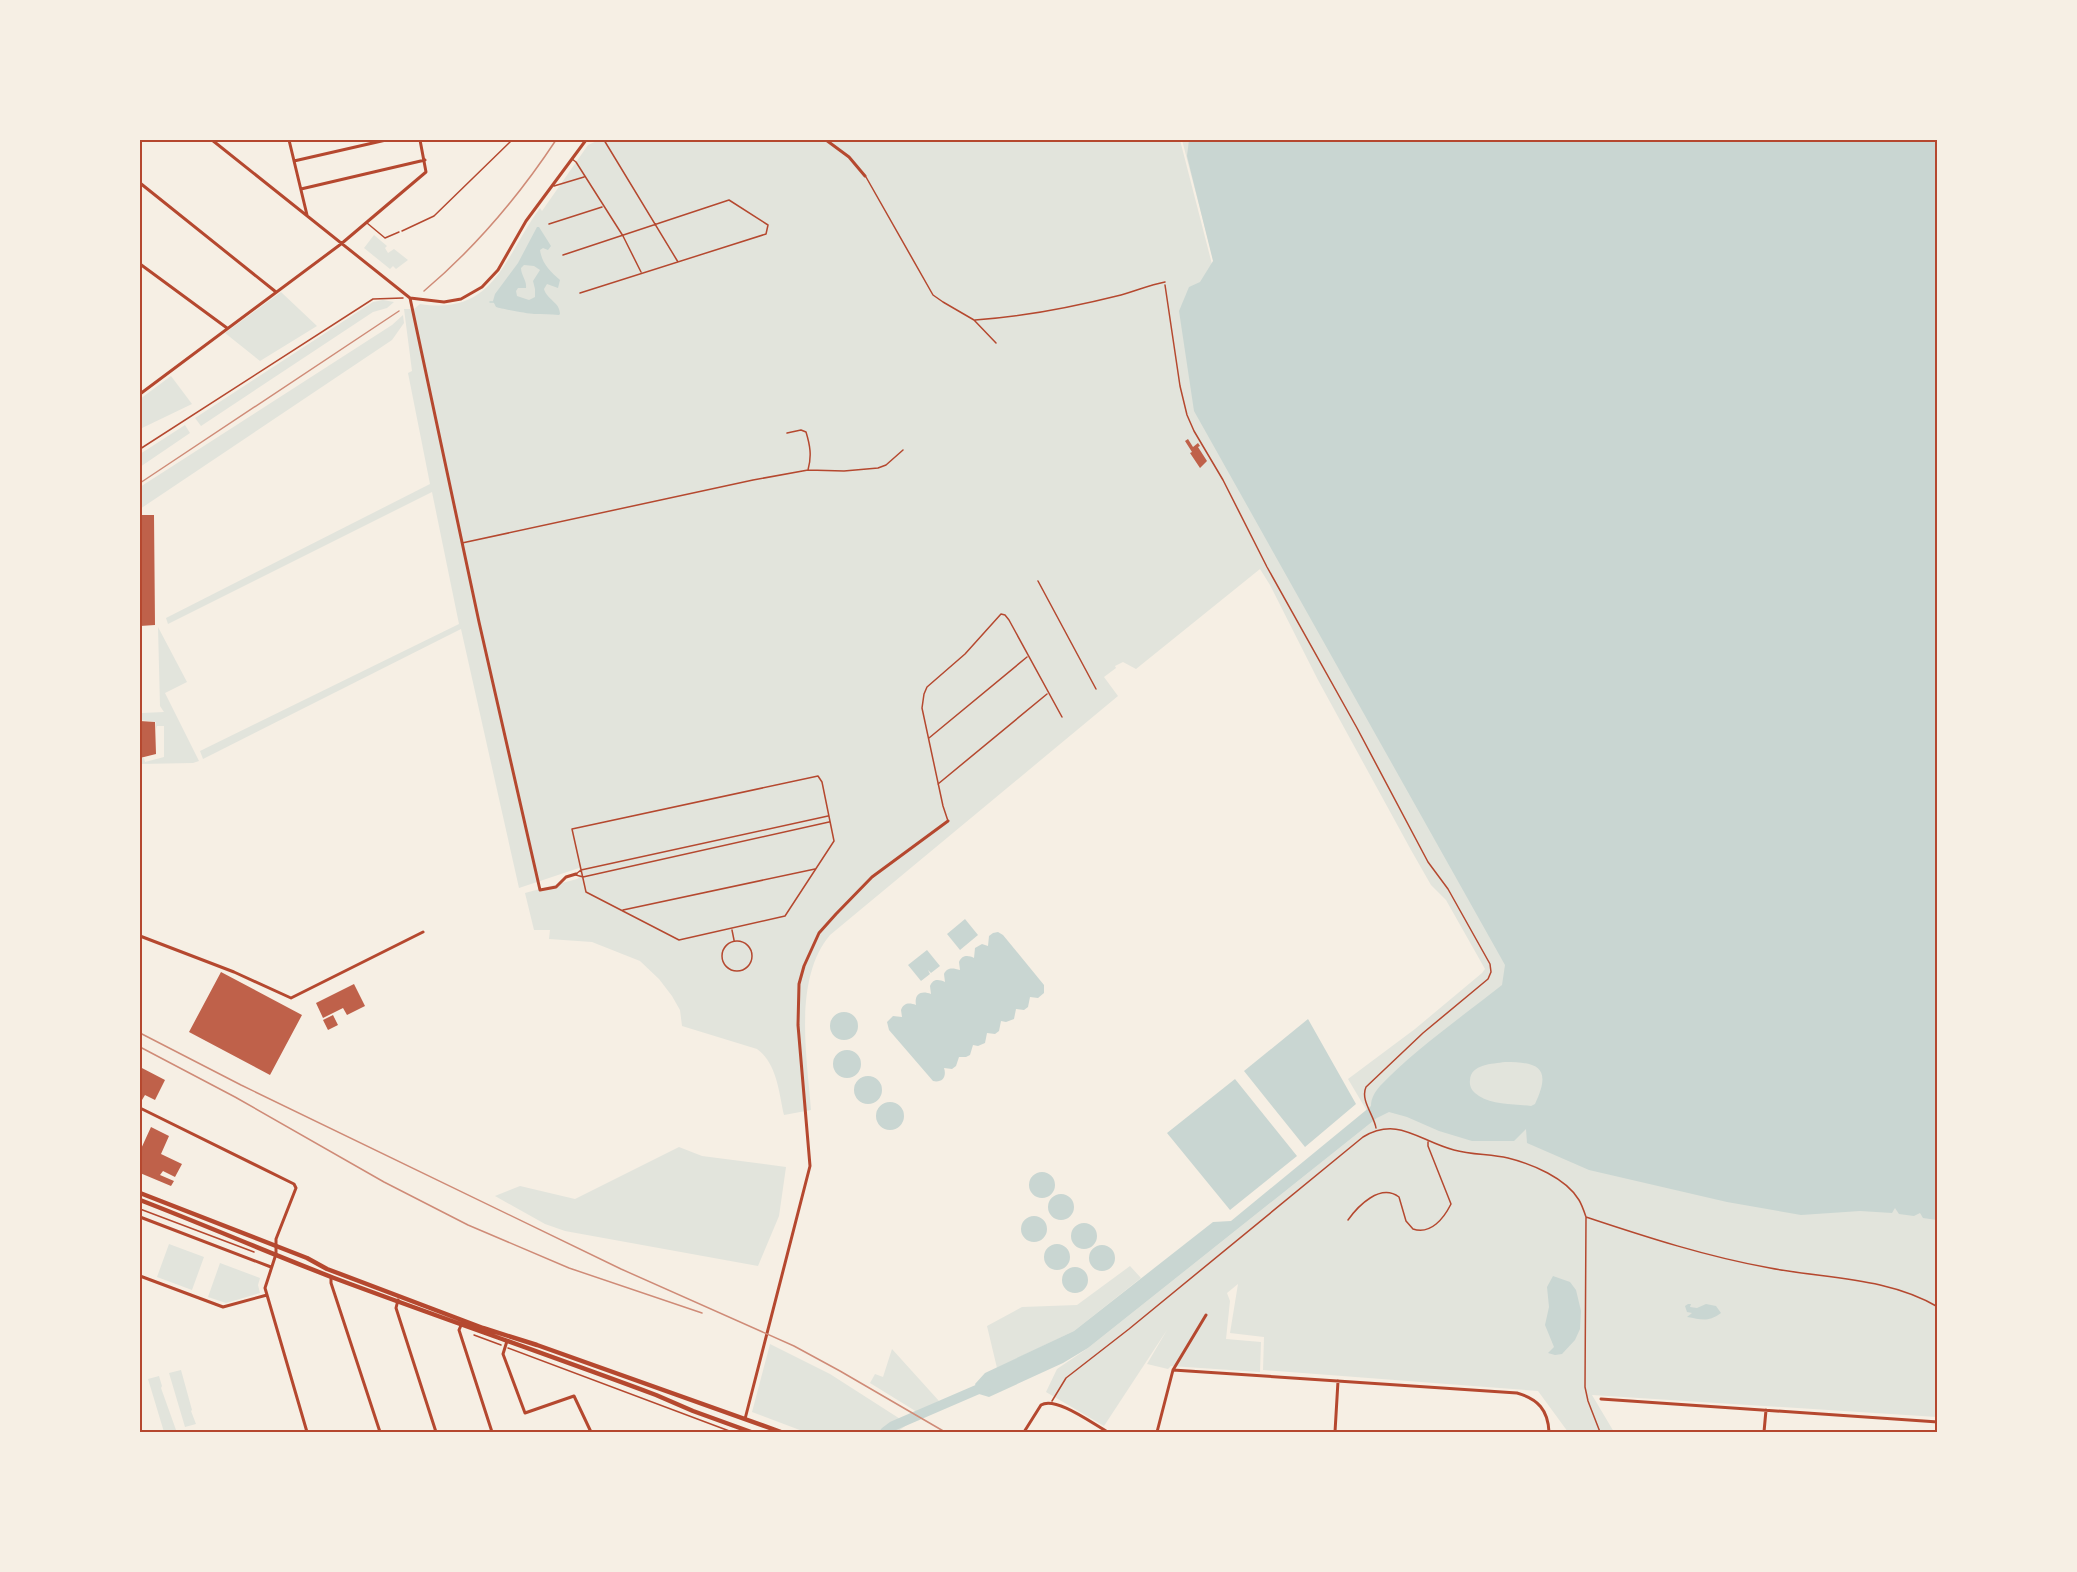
<svg xmlns="http://www.w3.org/2000/svg" width="2077" height="1572" font-family="Lato,sans-serif">
  <style>
    .green { fill: #e2e4dc }
    .water { fill: #c9d6d2; fill-rule: evenodd }
    .lines { fill: none; stroke-linecap: round; stroke-linejoin: round }
    .stream { stroke: #c9d6d2; stroke-width: 1.5 }
    .river { stroke: #c9d6d2; stroke-width: 10 }
    .building { fill: #bf614a }
    .path { stroke: #b5482f; stroke-width: 1.5 }
    .service { stroke: #b5482f; stroke-width: 1.5 }
    .minor { stroke: #b5482f; stroke-width: 3 }
    .secondary { stroke: #b5482f; stroke-width: 4.5 }
    .tram { stroke: #cf8b77; stroke-width: 1.5 }
    .rail { stroke: #cf8b77; stroke-width: 1.5 }
    .neatline { fill: none; stroke: #b5482f; stroke-width: 2 }
  </style>
  <rect width="100%" height="100%" fill="#f6efe4"/>
  <!-- green -->
  <path class="green" d="M599,140H1180L1214,272L1216,270L1182,140H1937V1417L1592,1395L1614,1432H1568L1538,1391L1263,1370L1264,1337L1230,1333L1238,1284L1227,1293L1230,1301L1226,1339L1261,1342L1260,1372L1171,1366L1168,1369L1147,1364L1167,1330L1104,1426L1046,1392L1057,1369L1088,1348L1377,1118L1486,998L1414,1057L1367,1111L1348,1079L1415,1029L1482,973L1485,969L1446,900L1431,885L1411,850L1318,680L1270,585L1260,569L1136,669L1123,662L1115,666L1116,668L1104,677L1118,696L830,935C793,979 807,1057 811,1110L784,1115C779,1093 777,1063 757,1049L682,1026L680,1010L672,996L659,979L640,961L592,942L549,939L550,930H534L525,893L577,879L580,877L579,868L519,888L461,629L203,759L200,751L459,624L432,492L168,624L166,618L430,484L408,373L412,371L404,309H414L420,304C495,316 504,257 540,208L542,211L588,145Z
    M374,235L387,246L385,248L388,253L394,249L408,260L396,269L393,266L390,269L364,248Z
    M281,292L317,326L260,361L225,333Z
    M383,300L394,302L387,308L373,312L201,426L195,418L373,302Z
    M403,315L404,323L392,340L140,509V487L392,325Z
    M171,376L192,404L140,429V399Z
    M185,425L190,433L140,467V454Z
    M158,627L187,682L165,693L199,761L193,763L140,764L141,758H144L145,762L164,757V726H157L156,729V722L140,720V716V719H142V713L164,712L160,706Z
    M679,1147L702,1156L786,1167L779,1216L758,1266L565,1231L545,1224L495,1196L520,1186L575,1199Z
    M169,1244L204,1257L192,1290L157,1277Z
    M220,1263L260,1278L258,1285L260,1293L226,1303L208,1297Z
    M1130,1266L1141,1278L1074,1331L997,1368L987,1326L1022,1307L1077,1305Z
    M770,1344L830,1374L908,1424L897,1432H805L752,1412Z
    M892,1349L939,1401L917,1412L870,1383L875,1374L883,1377Z
    M181,1370L192,1410L191,1411L196,1424L185,1427L169,1373Z
    M159,1376L162,1386L161,1388L176,1430L164,1432L148,1379Z"/>
  <!-- water -->
  <path class="water" d="M1189,140H1937V1220L1923,1218L1920,1213L1914,1216L1899,1214L1895,1208L1892,1213L1860,1211L1801,1215L1727,1202L1589,1170L1527,1143L1526,1129L1514,1141H1472L1439,1131L1407,1117L1389,1112L1377,1118L1088,1348L1063,1363L989,1397L979,1394L975,1384L985,1373L1074,1331L1213,1222L1231,1221L1365,1111L1371,1106C1371,1098 1375,1092 1380,1086C1414,1050 1463,1016 1502,985L1505,965L1194,411L1179,311L1189,287L1200,282L1213,261L1187,156ZM1505,1062C1539,1062 1552,1068 1535,1104L1531,1106C1515,1104 1493,1105 1479,1096C1473,1092 1469,1088 1470,1080C1471,1064 1492,1064 1505,1062Z
    M537,227H539L551,246L548,250L543,248L540,250C542,264 550,271 560,280L558,288L547,284L544,289C547,300 560,302 560,314L559,315C550,314 543,314 534,314C529,314 502,309 496,307L493,301L495,294L518,263ZM524,265L534,266L540,270L533,281L535,289V297L529,300L517,296L516,291L518,288H526C527,281 521,275 521,268Z
    M965,919L978,935L960,950L947,934Z
    M998,932L1003,935L1044,985V993L1038,998L1030,997L1028,1007L1024,1010L1016,1009L1014,1019L1006,1022L1001,1021L999,1031L995,1034L987,1033L985,1043L978,1046L973,1045L970,1055L966,1057H959L956,1066L952,1069L944,1068C947,1077 942,1083 933,1081L889,1030L887,1022L893,1016L902,1017L901,1010C904,1002 910,1003 916,1005C914,994 921,990 931,994L930,986C933,979 938,979 945,982L944,974C947,967 953,968 960,970L959,962C962,955 968,955 974,958L975,948L982,944L988,946L989,936L993,933Z
    M927,950L940,966L931,973L928,970L930,974L921,981L908,965Z
    M830 1026a14 14 0 1 1 28 0a14 14 0 1 1-28 0Z
    M1308,1019L1356,1104L1305,1147L1244,1071Z
    M833 1064a14 14 0 1 1 28 0a14 14 0 1 1-28 0Z
    M854 1090a14 14 0 1 1 28 0a14 14 0 1 1-28 0Z
    M1235,1079L1297,1156L1230,1210L1167,1133Z
    M876 1116a14 14 0 1 1 28 0a14 14 0 1 1-28 0Z
    M1029 1185a13 13 0 1 1 26 0a13 13 0 1 1-26 0Z
    M1048 1207a13 13 0 1 1 26 0a13 13 0 1 1-26 0Z
    M1021 1229a13 13 0 1 1 26 0a13 13 0 1 1-26 0Z
    M1071 1236a13 13 0 1 1 26 0a13 13 0 1 1-26 0Z
    M1044 1257a13 13 0 1 1 26 0a13 13 0 1 1-26 0Z
    M1089 1258a13 13 0 1 1 26 0a13 13 0 1 1-26 0Z
    M1062 1280a13 13 0 1 1 26 0a13 13 0 1 1-26 0Z
    M1553,1276L1570,1282L1576,1290L1581,1311L1580,1329L1575,1340L1562,1354L1555,1355L1548,1353L1554,1347L1545,1325L1549,1307L1547,1287Z
    M1688,1304H1691L1690,1307L1697,1308L1706,1304L1716,1306L1721,1313C1707,1323 1701,1319 1687,1317L1692,1313L1687,1312L1685,1306Z"/>
  <g class="lines">
    <!-- stream -->
    <path class="stream" d="M490,302H494"/>
    <!-- river -->
    <path class="river" d="M885,1432L893,1426L988,1385"/>
  </g>
  <!-- building -->
  <path class="building" d="M1188,439L1193,447L1198,443L1200,446L1198,447L1207,461L1200,468L1190,453L1192,452L1185,441Z
    M142,515H154L155,625L140,626V516Z
    M140,721L155,722L156,754L140,758Z
    M221,972L302,1015L270,1075L189,1032Z
    M354,984L365,1006L347,1015L343,1008L323,1018L316,1003Z
    M333,1015L338,1025L328,1030L323,1020Z
    M140,1067L165,1080L155,1100L145,1095L142,1100L140,1099Z
    M151,1127L169,1136L161,1154L182,1164L175,1177L163,1171L160,1175L174,1181L171,1186L140,1173V1151Z"/>
  <g class="lines">
    <!-- path -->
    <path class="path" d="M402,231L434,216L512,140
      M1165,285L1180,386L1187,415L1194,431L1223,480L1267,567L1357,728L1428,862L1448,889L1490,964L1491,972L1488,979L1423,1033L1366,1087C1360,1100 1374,1115 1376,1128
      M140,449L373,299L403,298
      M140,1209L254,1252
      M1586,1217L1585,1387L1588,1401L1600,1432
      M1348,1220C1358,1206 1380,1183 1399,1197L1406,1221L1413,1229C1431,1235 1444,1218 1451,1204L1428,1146V1142
      M474,1335L501,1345
      M508,1348L732,1432
      M1052,1401L1066,1378L1129,1329L1363,1137C1398,1116 1419,1141 1454,1150C1472,1155 1490,1154 1508,1158C1532,1164 1566,1178 1579,1200C1582,1205 1584,1211 1586,1217C1646,1237 1708,1257 1770,1268C1827,1279 1886,1277 1938,1307"/>
    <!-- service -->
    <path class="service" d="M604,140L678,262
      M572,159L576,162L623,236L641,272
      M866,177L933,295L943,302L974,320L996,343
      M554,186L584,177
      M367,223L385,238L399,232
      M549,224L602,207
      M563,255L729,200L768,225L766,234L580,293
      M975,320C1023,317 1073,307 1121,295C1136,291 1149,285 1165,282
      M787,433L801,430L806,432C810,445 812,456 808,470
      M462,543L753,480L808,470L844,471L878,468L886,465L903,450
      M1038,581L1096,689
      M929,738L1027,657
      M818,776L822,782L834,841L785,916L679,940L586,892L572,829Z
      M938,784L1047,694
      M948,821L943,806L922,708L924,694L927,687L965,654L1001,614L1005,615L1009,620L1062,717
      M576,874L581,870L828,816
      M576,875L583,877L829,822
      M623,910L815,869
      M732,930L734,940
      M722 956a15 15 0 1 1 30 0a15 15 0 1 1-30 0Z"/>
    <!-- minor -->
    <path class="minor" d="M212,140L410,298L479,622L540,890L556,887L566,877L576,874
      M289,140L307,215
      M826,140L849,157L865,176
      M140,142L141,140
      M294,161L386,140
      M140,183L276,292
      M301,189L425,160
      M140,264L227,328
      M410,298L444,302L461,299L482,287L498,270L526,221L586,140
      M140,394L341,244L426,172L420,140
      M140,936L234,972L291,998L423,932
      M140,1108L294,1184L296,1188L276,1239V1254L265,1288L307,1432
      M140,1217L271,1267
      M140,1276L223,1307L267,1295
      M331,1277V1283L380,1432
      M398,1300L396,1308L436,1432
      M462,1323L459,1330L492,1432
      M507,1341L503,1354L525,1413L574,1396L591,1432
      M1173,1370L1517,1393C1538,1399 1548,1410 1549,1432
      M1601,1399L1938,1422
      M745,1419L810,1166L798,1025L799,984L804,966L819,933L836,914L872,877L948,821
      M1024,1432L1041,1405C1056,1396 1093,1424 1108,1432
      M1157,1432L1173,1370L1206,1315
      M1335,1432L1338,1381
      M1764,1432L1766,1410"/>
    <!-- secondary -->
    <path class="secondary" d="M140,1193L307,1258L327,1269L483,1328L537,1345L781,1432
      M140,1200C205,1225 269,1253 334,1278C441,1318 549,1355 656,1395L693,1411L751,1432"/>
    <!-- tram -->
    <path class="tram" d="M140,1033L241,1085L621,1269L794,1346L840,1371L945,1432
      M140,1047L235,1097L384,1182L468,1225L569,1268L702,1313"/>
    <!-- rail -->
    <path class="rail" d="M424,291C476,247 519,196 556,140
      M140,483L399,311"/>
  </g>
  <!-- border -->
  <rect width="2077" height="1572" fill="none" stroke="#f6efe4" stroke-width="282"/>
  <rect x="141" y="141" width="1795" height="1290" class="neatline"/>
</svg>
